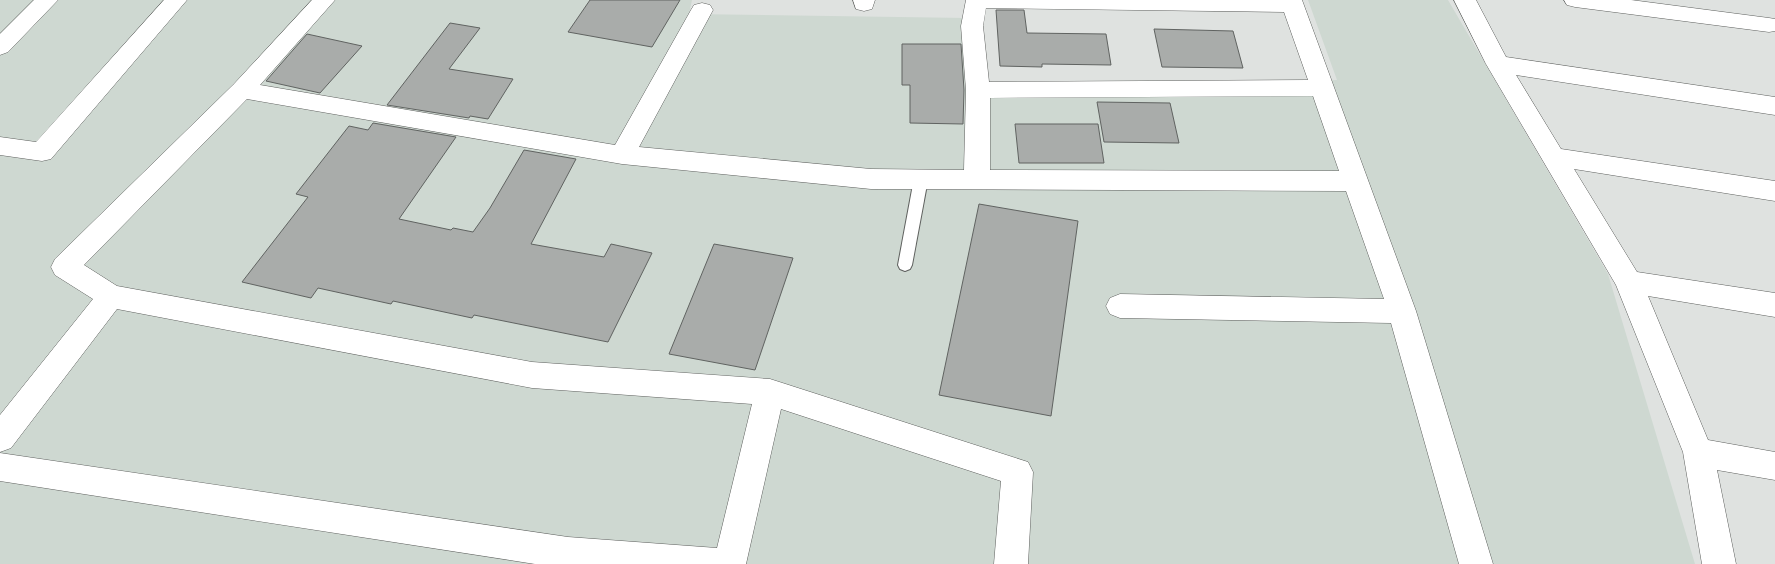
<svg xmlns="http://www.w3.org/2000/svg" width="1775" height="564" font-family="'PT Serif',serif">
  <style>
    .built { fill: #ced8d1 }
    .building { fill: #a9acaa; stroke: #606361 }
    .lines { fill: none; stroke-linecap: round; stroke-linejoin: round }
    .lane-casing { stroke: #5e605e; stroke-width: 2 }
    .street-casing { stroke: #5e605e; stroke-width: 1 }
    .lane { fill: #fff; fill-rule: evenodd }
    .street { fill: #fff; fill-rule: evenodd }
  </style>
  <rect width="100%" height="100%" fill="#dfe2e0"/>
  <!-- built -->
  <path class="built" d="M0,0H692L689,14L967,18L968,88L1337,80L1308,0H1448L1608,274L1695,564H0Z"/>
  <!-- building -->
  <path class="building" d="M590,0H680L652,47L568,32Z
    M996,10H1024L1027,33L1106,34L1111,65L1042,64V67L1000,66Z
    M450,23L480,28L449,69L513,79L488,119L470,116L469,118L387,105Z
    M1154,29L1233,31L1243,68L1162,67Z
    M307,34L362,46L320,93L266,81Z
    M902,44H961L964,90L963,124L910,123V85H902Z
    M1097,102L1170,103L1179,143L1104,142Z
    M373,123L456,137L399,219L451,230L453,228L473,232L490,208L524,150L576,159L531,244L604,257L611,244L652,253L608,342L474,315L472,318L393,301L391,304L318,288L311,298L242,282L308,197L296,194L349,126L368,130Z
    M1015,124H1098L1104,163H1019Z
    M979,204L1078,221L1051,416L939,395Z
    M714,244L793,258L755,370L669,354Z"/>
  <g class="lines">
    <!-- lane casing -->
    <g class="lane-casing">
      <path id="lane" d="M921,174L926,175L928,179L912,265L910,269L905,271L900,269L898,265L914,179L916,175Z"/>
    </g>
    <!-- street casing -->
    <g class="street-casing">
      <path id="street" d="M34,0H58L8,52L0,55V34Z
        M164,0H187L51,159L42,161L0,155V137L36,142Z
        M312,0H335L260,85L615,145L691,10L694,5L702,3L710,5L713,10L639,147L871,169L964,170L966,90L961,26L966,0H1302L1416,311L1493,564H1459L1391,323L1120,318L1110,314L1106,306L1110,298L1120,294L1384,299L1346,191L871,189L622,164L247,99L84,265L117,286L532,362L770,379L1028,462L1033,472L1028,564H994L1001,481L781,409L746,564H535L0,481V453L568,537L717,548L752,404L532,388L117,309L11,448L0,452V415L93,299L55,275L51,267L55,259L234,84ZM986,8L1284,12L1308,80L989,82L983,26ZM1313,96L1339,171L990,170V98Z
        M853,0H875L872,9L864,11L856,9Z
        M1454,0H1476L1506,57L1775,97V115L1516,75L1561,149L1775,181V201L1574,169L1637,272L1775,293V317L1648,296L1708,440L1775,452V480L1717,470L1736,564H1702L1683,452L1616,285L1486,64Z
        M1564,0H1631L1769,18L1775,19V31L1769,32L1575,7L1567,5Z"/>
    </g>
    <!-- lane -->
    <use href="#lane" class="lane"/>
    <!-- street -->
    <use href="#street" class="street"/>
  </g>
</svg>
